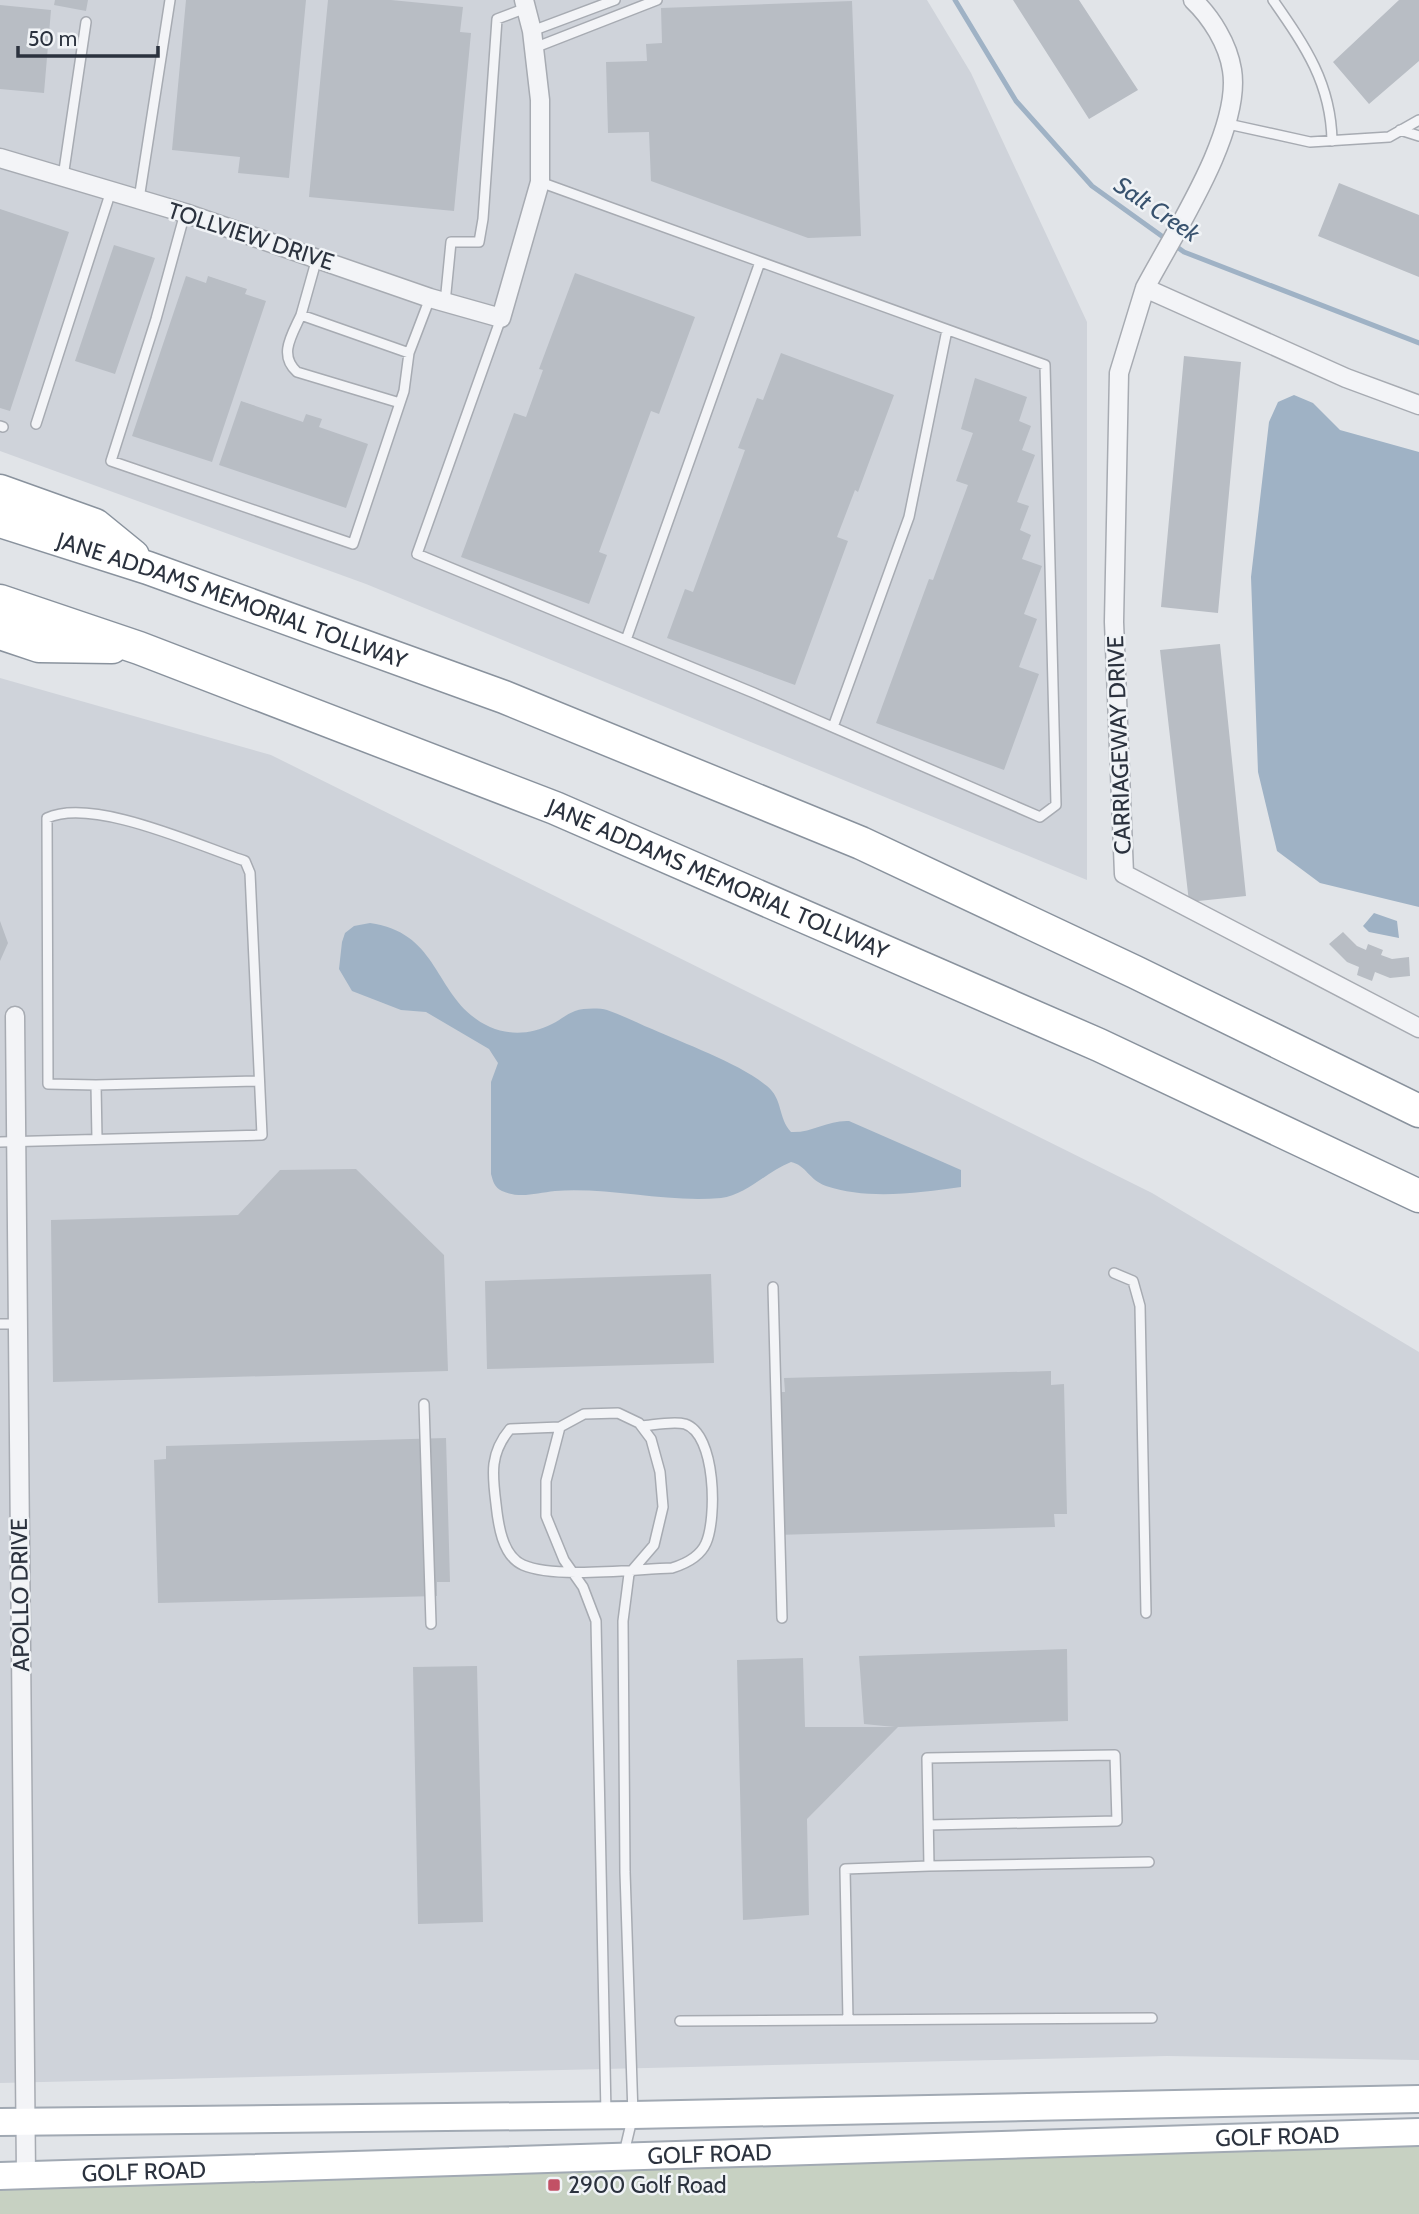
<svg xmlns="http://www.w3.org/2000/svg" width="1419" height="2214" font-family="Cabin,sans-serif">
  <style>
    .built { fill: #cfd3da }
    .green { fill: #c7d1c2 }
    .water { fill: #9fb2c5 }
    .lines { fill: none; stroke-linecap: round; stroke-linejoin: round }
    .stream { stroke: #9fb2c5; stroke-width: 5 }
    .building { fill: #b8bdc4 }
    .lane-casing { stroke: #a7abb2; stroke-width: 12 }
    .street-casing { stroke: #a7abb2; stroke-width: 21 }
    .primary-casing { stroke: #a1a9b3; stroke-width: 30 }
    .highway-casing { stroke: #89929d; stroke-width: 35 }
    .lane { stroke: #f3f4f7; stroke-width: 9 }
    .street { stroke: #f3f4f7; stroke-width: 18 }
    .primary { stroke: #fff; stroke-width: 26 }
    .highway { stroke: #fff; stroke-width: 32 }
    .poi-dot { fill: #c25165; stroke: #f0f3f6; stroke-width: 2.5 }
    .labels { text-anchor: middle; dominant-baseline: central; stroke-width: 5; stroke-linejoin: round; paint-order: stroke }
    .street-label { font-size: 23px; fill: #2b323e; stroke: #f0f3f6 }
    .poi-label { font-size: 23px; fill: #2b323e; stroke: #f0f3f6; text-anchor: start }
    .water-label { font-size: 24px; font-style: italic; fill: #38526e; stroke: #f0f3f6 }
  </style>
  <rect width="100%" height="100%" fill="#e1e4e8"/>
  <!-- built -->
  <path class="built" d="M0,0H927L971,73L1087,322V880L366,584L0,451Z
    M0,678L271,755L1152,1193L1419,1352V2060L1167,2056L0,2083Z"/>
  <!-- green -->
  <path class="green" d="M1419,2132V2214H0V2177Z"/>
  <!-- water -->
  <path class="water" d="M1294,395L1313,403L1340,430L1419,452V907L1320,883L1277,851L1258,772L1251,577L1269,422L1278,402Z
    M1374,913L1397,921L1399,938L1369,932L1363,926Z
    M370,923C443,933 433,1001 490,1027C511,1036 532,1034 552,1024C560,1020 567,1014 575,1011C584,1008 599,1008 607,1010C622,1015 637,1023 652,1029C685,1044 739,1063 767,1086C783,1099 778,1118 791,1132C812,1133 828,1120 849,1121L961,1170V1187C919,1193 867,1200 826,1186C809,1180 806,1165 791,1162C766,1172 746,1195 721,1198C666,1203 610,1187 555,1191C536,1193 520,1199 502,1191C494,1187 493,1181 491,1174V1082L498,1063L489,1049L426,1012L401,1010L352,991L339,969L342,942L345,933L354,926Z"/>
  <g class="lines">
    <!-- stream -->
    <path class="stream" d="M955,0L1016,101L1092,186L1184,252L1419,343"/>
  </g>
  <!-- building -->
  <path class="building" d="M55,0H88L86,11L54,5Z
    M186,0H306L289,178L238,173L240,157L172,150Z
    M328,0H391L463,7L460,32L471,33L454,211L309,197Z
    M1013,0H1079L1138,90L1089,119Z
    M1399,0H1419V61L1369,104L1333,62Z
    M852,1L861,236L808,238L651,181L649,132L608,133L606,62L647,61L646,44L662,43L661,8Z
    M0,5L51,10L44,93L0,89Z
    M1339,183L1419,215V277L1318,236Z
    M0,209L69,232L10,411L0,408Z
    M114,245L155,258L115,374L75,361Z
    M575,273L695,317L659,414L651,411L599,552L607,555L589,604L461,557L514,413L526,417L543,370L539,369Z
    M186,276L206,283L208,276L247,289L245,294L266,301L212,462L132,436Z
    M781,353L894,395L858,492L855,490L837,537L848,541L795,685L667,638L685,589L693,592L745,450L738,448L757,398L763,400Z
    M1184,356L1241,362L1218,613L1161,607Z
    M975,378L1027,397L1019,421L1031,426L1022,450L1035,455L1017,502L1029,506L1020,530L1031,535L1022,559L1042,566L1024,614L1037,619L1019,667L1039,674L1004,770L876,723L929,579L933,580L968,485L956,481L973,433L961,429Z
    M241,401L303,422L306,414L322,419L319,427L368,444L346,508L219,465Z
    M1220,644L1246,896L1189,902L1160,650Z
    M0,921L8,943L0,961Z
    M1343,932L1357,946L1366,950L1368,944L1383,950L1381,955L1392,959L1409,957L1410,976L1390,978L1375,972L1372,981L1357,975L1359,967L1347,962L1329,944Z
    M356,1169L444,1255L448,1371L53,1382L51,1220L238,1215L280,1170Z
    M711,1274L714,1363L487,1369L485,1281Z
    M1051,1371V1385L1064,1384L1067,1514H1054L1055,1527L776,1535L772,1392H785L784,1378Z
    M446,1438L450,1582H437V1596L158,1603L154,1460L166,1459V1446Z
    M1067,1649L1068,1721L898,1727L807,1819L809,1915L743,1920L737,1660L803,1658L805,1727H895L864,1724L859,1656Z
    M477,1666L483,1922L418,1924L413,1667Z"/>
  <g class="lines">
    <!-- lane casing -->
    <g class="lane-casing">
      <path id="lane" d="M1273,0C1305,46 1331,83 1332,141
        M532,31L615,0
        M534,48L657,0
        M1228,124L1310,142L1389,137L1419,120
        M1400,130L1419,136
        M63,177L86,22
        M139,199L170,0
        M185,213L156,319L111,461L353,544L404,391L409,353L430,298
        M317,258L301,315L409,353
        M445,303L451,242H479L483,219L497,19L526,8
        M301,315C292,335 278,355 297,372L400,403
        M501,318L417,554L754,693L1040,817L1056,805L1045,365L540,182
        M36,424L111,191
        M0,426L3,427
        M626,640L760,262
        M833,727L909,517L947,330
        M96,1085L259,1081
        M0,1142L262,1135L250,873L245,861C197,845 93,797 47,818L48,1084L96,1085L97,1139
        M1114,1273L1133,1281L1140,1306L1146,1613
        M773,1287L782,1618
        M0,1324H18
        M424,1404L431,1624
        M560,1427L510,1429C490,1453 492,1473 496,1504C498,1523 502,1556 523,1565C555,1579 635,1569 672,1568C685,1564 700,1557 706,1543C717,1518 716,1434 685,1424C673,1421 654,1425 642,1426
        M929,1866L1149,1862
        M848,2020L845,1869L929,1866L927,1758L1115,1755L1117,1821L929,1825
        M680,2021L1152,2018
        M606,2114L596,1621L583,1587L564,1560L546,1516V1481L560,1427L584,1414L618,1413L639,1423L651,1439L660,1472L663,1507L654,1545L629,1574L623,1621L625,1872L633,2115L624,2153"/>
    </g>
    <!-- street casing -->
    <g class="street-casing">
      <path id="street" d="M0,158L185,213L430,298L501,318L540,182V100L532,31L524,0
        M1145,288C1174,233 1242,131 1232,70C1228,44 1211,17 1193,0
        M1419,405L1346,378L1145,288L1119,373L1114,622L1124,874L1419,1028
        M15,1016L26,2175"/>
    </g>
    <!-- primary casing -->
    <g class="primary-casing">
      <g id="primary">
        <path d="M0,2122L633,2115L1419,2099"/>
        <path id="s1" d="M0,2176L1419,2132"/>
      </g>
    </g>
    <!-- highway casing -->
    <g class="highway-casing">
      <g id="highway">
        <path d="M0,491L95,525L133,556"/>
        <path id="s2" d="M0,521L148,568L504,697L861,843L1135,972L1419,1111"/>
        <path id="s3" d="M0,601L139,648L555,808L1099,1045L1419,1196"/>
        <path d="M0,633L39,646L112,647"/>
      </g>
    </g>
    <!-- lane -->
    <use href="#lane" class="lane"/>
    <!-- street -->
    <use href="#street" class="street"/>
    <!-- primary -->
    <use href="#primary" class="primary"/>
    <!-- highway -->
    <use href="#highway" class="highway"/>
  </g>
  <!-- markers -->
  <rect class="poi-dot" x="547" y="2178" width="14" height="14" rx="3.5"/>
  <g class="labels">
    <!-- street labels -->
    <g class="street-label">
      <text transform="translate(251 236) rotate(18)">TOLLVIEW DRIVE</text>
      <text stroke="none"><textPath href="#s2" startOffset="245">JANE ADDAMS MEMORIAL TOLLWAY</textPath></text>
      <text transform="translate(1119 745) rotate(-92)">CARRIAGEWAY DRIVE</text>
      <text stroke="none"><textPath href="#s3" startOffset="770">JANE ADDAMS MEMORIAL TOLLWAY</textPath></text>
      <text transform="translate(20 1595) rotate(-91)">APOLLO DRIVE</text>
      <text stroke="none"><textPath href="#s1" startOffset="1278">GOLF ROAD</textPath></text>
      <text stroke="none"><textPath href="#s1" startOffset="710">GOLF ROAD</textPath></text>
      <text stroke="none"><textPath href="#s1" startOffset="144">GOLF ROAD</textPath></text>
    </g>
    <!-- poi labels -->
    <g class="poi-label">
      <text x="568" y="2185">2900 Golf Road</text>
    </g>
    <!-- water labels -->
    <g class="water-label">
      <text transform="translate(1157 209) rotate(34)">Salt Creek</text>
    </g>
  </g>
  <!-- scale -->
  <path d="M18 46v10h140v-10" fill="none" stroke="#2b323e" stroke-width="3.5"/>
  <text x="28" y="46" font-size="21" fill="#2b323e" stroke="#f0f3f6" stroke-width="5" paint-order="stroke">50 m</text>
</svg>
